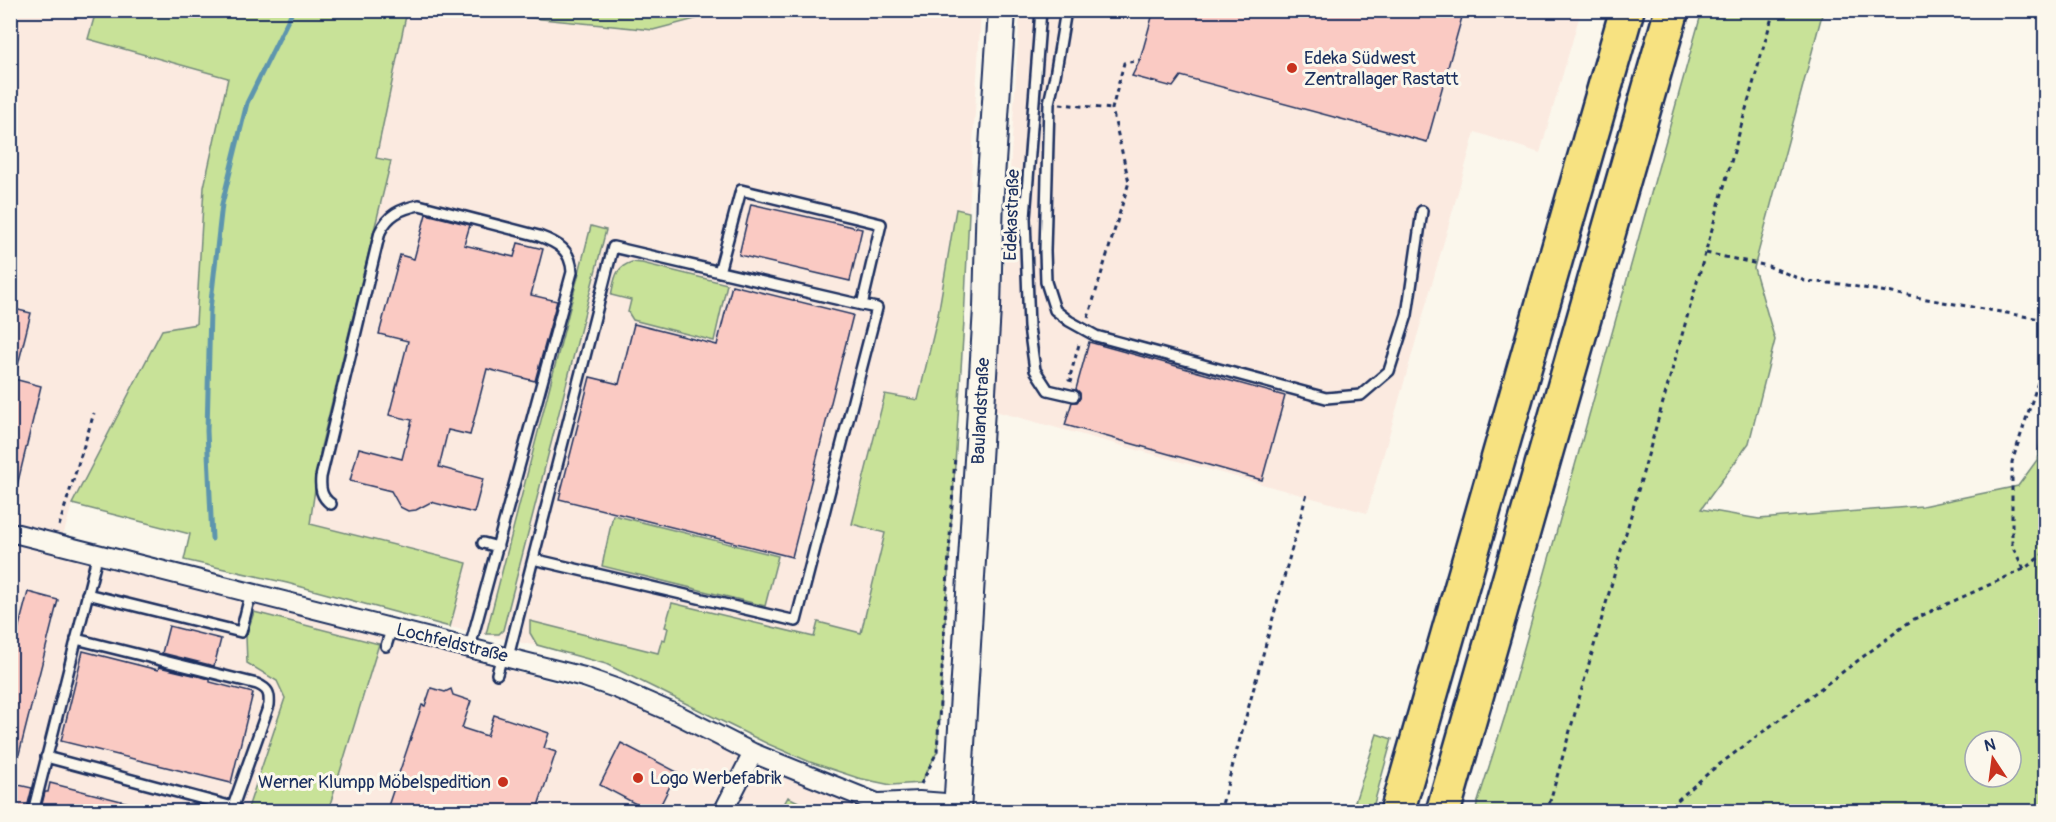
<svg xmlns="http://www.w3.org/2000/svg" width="2056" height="822" font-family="Pangolin,sans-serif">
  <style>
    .built { fill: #fbeae0 }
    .green { fill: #c8e298; stroke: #72887b; stroke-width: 1.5; fill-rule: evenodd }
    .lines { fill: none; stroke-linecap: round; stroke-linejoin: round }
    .stream { stroke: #5d95ae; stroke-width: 5 }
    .building { fill: #facac3; stroke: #1b2f5e; stroke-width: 1.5 }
    .lane-casing { stroke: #1b2f5e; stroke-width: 14 }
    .street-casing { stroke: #1b2f5e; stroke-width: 22 }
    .secondary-casing { stroke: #1b2f5e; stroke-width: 30 }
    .highway-casing { stroke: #1b2f5e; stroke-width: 38 }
    .path { stroke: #1b2f5e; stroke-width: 3; stroke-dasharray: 4.5 4.5; stroke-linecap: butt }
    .lane { stroke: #fbf7ec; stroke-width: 9 }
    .street { stroke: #fbf7ec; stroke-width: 18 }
    .secondary { stroke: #fbf7ec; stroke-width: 26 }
    .highway { stroke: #f7e281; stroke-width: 33 }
    .poi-dot { fill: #c8321e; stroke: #fbf7ec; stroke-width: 2 }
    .labels { text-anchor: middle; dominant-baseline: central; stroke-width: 6; stroke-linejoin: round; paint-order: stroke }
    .poi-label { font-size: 18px; fill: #1b2f5e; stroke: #fbf7ec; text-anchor: start }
    .street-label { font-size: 18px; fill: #1b2f5e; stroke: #fbf7ec }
  </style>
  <rect width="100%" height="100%" fill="#fbf7ec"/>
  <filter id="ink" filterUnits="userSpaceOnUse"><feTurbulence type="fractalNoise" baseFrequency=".0167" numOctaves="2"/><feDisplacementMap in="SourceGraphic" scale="12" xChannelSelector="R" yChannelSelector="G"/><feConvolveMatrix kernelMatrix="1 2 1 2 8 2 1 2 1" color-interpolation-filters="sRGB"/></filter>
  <g filter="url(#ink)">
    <!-- built -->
    <path class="built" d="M10,11H96L89,39L228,78L204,187L196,324L162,330L72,504L58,555L399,638L623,702L753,753L871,811H11Z
      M407,11H459L653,30L726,11H981L969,212L856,725L629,673L606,664L578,655L450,627L287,583L292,449L376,158Z
      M1020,11H1581L1540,153L1475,132L1367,513L995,411Z"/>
    <!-- green -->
    <path class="green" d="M96,11H407L376,158L391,161L321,447L310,524L467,563L450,627L287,583L184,560L190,534L72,504L162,330L196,324L204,187L228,78L88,39Z
      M459,11L726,10V11L653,30Z
      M1702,11H1823L1754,268L1775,340L1749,443L1701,509L1759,519L1922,506L2018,486L2037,460L2045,414V811H1475L1505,716ZM1975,741H2011V777H1975Z
      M956,209L969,212L964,321L937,752L921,783L891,785L858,778L810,762L768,744L606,664L537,645L530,633V621L658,653L662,639L665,640L668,628L665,627L672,603L814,637L818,622L861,633L885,533L852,524L885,394L918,400L938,315Z
      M591,226L606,230L503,630L499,634H486Z
      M632,262L642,263L727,284L714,341L633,320L628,312L631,300L611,295C615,279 614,268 632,262Z
      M613,515L778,556L765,606L602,566Z
      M254,612L379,644L328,811H247L285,698L277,681L247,663L246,636Z
      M1377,734L1392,739L1372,811H1352Z
      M788,797L817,811H793L783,806Z"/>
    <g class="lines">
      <!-- stream -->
      <path class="stream" d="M212,539L207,431L210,310L222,204L247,103L293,10"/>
    </g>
    <!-- building -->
    <path class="building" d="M1154,10H1464L1427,142L1181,76L1173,87L1132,76L1140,60Z
      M751,204L862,229L850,281L739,255Z
      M426,214L470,225L464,245L514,257L518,243L543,249L531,295L557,301L535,381L487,369L470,435L448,430L439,467L483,479L474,513L431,502L416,510L408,511L400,507L391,491L350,481L359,448L402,459L412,420L389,415L408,341L379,334L400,255L414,259Z
      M732,285L853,315L792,557L559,499L590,377L619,384L634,324L717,345Z
      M10,308L31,313L16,373H10Z
      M1089,342L1285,396L1262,480L1065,425L1072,402H1077L1080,398V393L1076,389Z
      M10,378L41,386L16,490H10Z
      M28,592L58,600L15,770H10V660Z
      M169,626L221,639L214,666L162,653Z
      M83,651L158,670L159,667L210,679V682L253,693L231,783L61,741Z
      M431,688L445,692L451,689L453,695L471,701L462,728L487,736L494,715L549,733L544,748L556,752L536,812H386L422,705L425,706Z
      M621,743L677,772L657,812H651L600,785Z
      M10,783L32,788L26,812H10Z
      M50,783L145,807L144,812H40L45,792H48Z"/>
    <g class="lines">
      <!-- lane casing -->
      <g class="lane-casing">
        <path id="lane" d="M1041,10L1025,218L1029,327L1035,370L1048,390L1074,396
          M1066,10L1055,76L1049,103L1045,251L1046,282L1055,310L1069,321L1096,336L1326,398L1361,395L1389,371L1407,315L1422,211
          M331,504C321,497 320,488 321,477L380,232C388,215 400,209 419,205L539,236C558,243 571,250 572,272L470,647
          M483,543L498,547
          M533,559L613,247L862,305L881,224L741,190L719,272
          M87,594L241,632L251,592
          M76,639L257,684C268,689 270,693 269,705L231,812
          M386,646L392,627
          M508,657L533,559L796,621L877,308L862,305
          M497,674L502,655
          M46,757L233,807
          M33,812L98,553"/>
      </g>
      <!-- street casing -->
      <g class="street-casing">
        <path id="street" d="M10,532L584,677L618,689L678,715L753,753L877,803L893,812
          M879,803L919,801L958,804
          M723,812L753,753"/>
      </g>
      <!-- secondary casing -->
      <g class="secondary-casing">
        <path id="secondary" d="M957,812L987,308L990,193L1002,10"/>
      </g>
      <!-- highway casing -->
      <g class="highway-casing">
        <path id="highway" d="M1397,812L1627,10
          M1443,812L1672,10"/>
      </g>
      <!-- path -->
      <path class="path" d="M1060,104L1112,109
        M1706,253L1768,266L1805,281L1841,284L2046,320
        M1088,318L1129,182L1112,109L1124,63L1140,60
        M1073,381L1069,380L1080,341
        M59,526L94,413
        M2024,569L2012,546V462L2046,358
        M921,784L937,752L955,456
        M1220,812L1307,493
        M1547,812L1774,10
        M1664,812L1712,770L1912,620L2024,569L2046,552"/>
      <!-- lane -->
      <use href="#lane" class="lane"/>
      <!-- street -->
      <use href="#street" class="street"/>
      <!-- secondary -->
      <use href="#secondary" class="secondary"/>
      <!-- highway -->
      <use href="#highway" class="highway"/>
    </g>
  </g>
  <!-- markers -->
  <g class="poi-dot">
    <circle cx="1292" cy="68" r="6"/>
    <circle cx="638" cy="778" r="6"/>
    <circle cx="503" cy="782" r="6"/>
  </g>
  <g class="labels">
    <!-- poi labels -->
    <g class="poi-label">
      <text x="1304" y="58">Edeka Südwest<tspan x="1304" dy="21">Zentrallager Rastatt</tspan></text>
      <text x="650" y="778">Logo Werbefabrik</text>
      <text x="491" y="782" text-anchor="end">Werner Klumpp Möbelspedition</text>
    </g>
    <!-- street labels -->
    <g class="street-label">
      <text transform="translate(1012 215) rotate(-88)">Edekastraße</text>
      <text transform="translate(981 411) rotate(-87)">Baulandstraße</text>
      <text transform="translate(452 643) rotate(14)">Lochfeldstraße</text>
    </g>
  </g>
  <!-- margin -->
  <rect width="2056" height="822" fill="none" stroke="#fbf7ec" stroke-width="36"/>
  <rect x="18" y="18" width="2020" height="786" fill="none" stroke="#1b2f5e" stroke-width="2" filter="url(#ink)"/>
  <!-- north arrow -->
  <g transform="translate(1993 759) rotate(347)"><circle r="28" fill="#fbf7ec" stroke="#a1a7b3" stroke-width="1.5"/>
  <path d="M0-4.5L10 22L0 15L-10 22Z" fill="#c8321e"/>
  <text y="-9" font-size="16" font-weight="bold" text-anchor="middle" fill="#1b2f5e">N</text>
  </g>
</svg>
